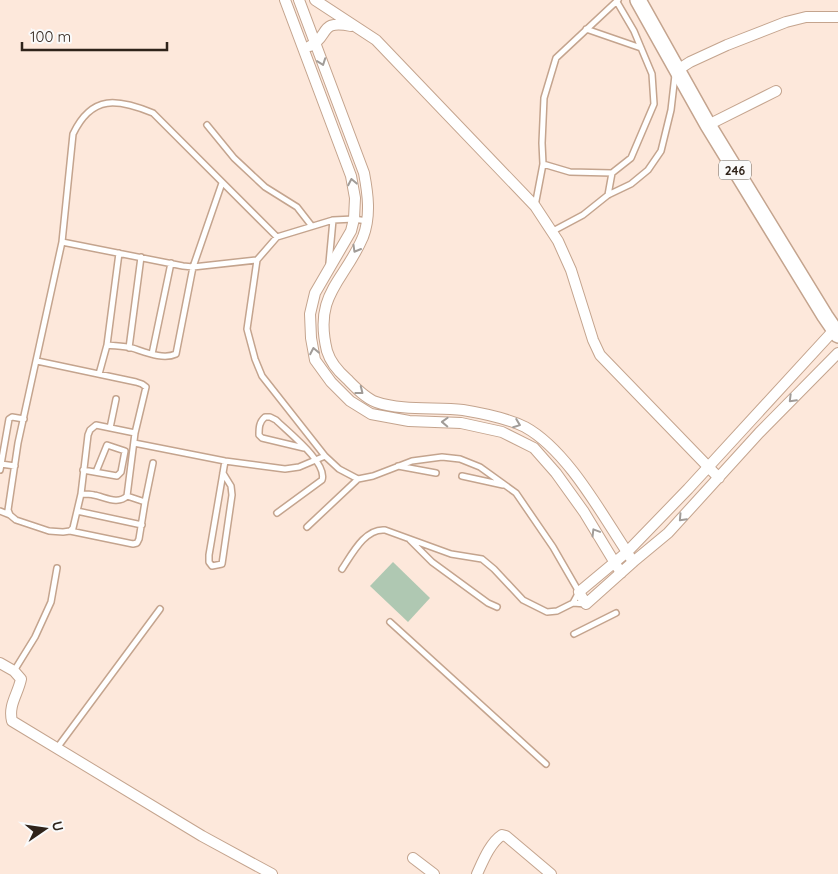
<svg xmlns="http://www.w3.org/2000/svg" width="838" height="874" font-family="Quicksand,sans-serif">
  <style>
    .green { fill: #afc8b2 }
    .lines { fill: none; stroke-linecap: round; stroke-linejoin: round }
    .lane-casing { stroke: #c4a48e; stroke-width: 8 }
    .street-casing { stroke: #c4a48e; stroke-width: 12 }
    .primary-casing { stroke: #c4a48e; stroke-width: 18 }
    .lane { stroke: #fff; stroke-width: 5 }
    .street { stroke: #fff; stroke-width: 10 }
    .primary { stroke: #fff; stroke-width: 15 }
    .oneway { stroke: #a19c98 }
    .labels { text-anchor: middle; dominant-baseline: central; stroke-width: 4.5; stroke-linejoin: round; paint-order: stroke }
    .shield { fill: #fafafa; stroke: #6c645d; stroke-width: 1 }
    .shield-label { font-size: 12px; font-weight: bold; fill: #2f231a }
  </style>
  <rect width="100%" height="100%" fill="#fde8db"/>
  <!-- green -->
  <path class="green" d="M393,562L430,598L408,622L370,586Z"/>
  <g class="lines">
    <!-- lane casing -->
    <g class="lane-casing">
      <path id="lane" d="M617,2L634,31L652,74L654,104L631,158L612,173L570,172L543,164L542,143L544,98L556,58L618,0
        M586,29L641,48
        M207,125L234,158L265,187L297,207L311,225
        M608,195L612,173
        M535,206L543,164
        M367,221L354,219L333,220L277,237L257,260L247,329L255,359L262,376L325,456L339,469L358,479L373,476L412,461L442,457L460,459L480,467L516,493L553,547L579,592L573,603
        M553,231L583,215L608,195L631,184L648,170L661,151L671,110L675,75
        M257,260L193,267L183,266L62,242L73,134C92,94 118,99 153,113L277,237
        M329,263L333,220
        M107,345L119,253
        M129,348L141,257
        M152,354L171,263
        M37,361L136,382L142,384L146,387L135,433L127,496C118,505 105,497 94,495C90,494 85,494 81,494L73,528L70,531L63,532L49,531L16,520L10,515L8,510L18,443L62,242
        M99,374L107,345C115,346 124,346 132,348C145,352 163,360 176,354L193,267L222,183
        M110,428L116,399
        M134,443L225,461L285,469L299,467L325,456
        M1,464L15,466
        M398,466L436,473
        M0,470L9,419L12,417L24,419
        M83,470L117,476L121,472L125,451L107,445L96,472
        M223,473L231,486L232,495L222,564L212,566L209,562V555L223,473L225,461
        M462,476L503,485
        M81,494L88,435L90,430L96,425L135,433
        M145,502L153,463
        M0,511L10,515
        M77,511L142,525
        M277,513L322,480C328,463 288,432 276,420L270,417H265C259,422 259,428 259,435L262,438L304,448
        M307,527L358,479
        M70,531L133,544L137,543L139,539L145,502L127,496
        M410,540L432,562L488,603L497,607
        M342,569C352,554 365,528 385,530L451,554L482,559L494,569L523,600L547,612L557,611L573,603L586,604
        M390,622L546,764
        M574,634L616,613
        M14,671L35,637L51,602L57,568
        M57,748L160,609"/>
    </g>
    <!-- street casing -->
    <g class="street-casing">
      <path id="street" d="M285,0L351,176L355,198L354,219L351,231L315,293L310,314L311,338L315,360L331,382L350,401L371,414L409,421L461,423L502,432L534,448L556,473L584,512L621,573
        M299,0L364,173C368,194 371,216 363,237C344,282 313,294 327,351C330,361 339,372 347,379C355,387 365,398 376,402C402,411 436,407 463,410C481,413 509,419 525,427C567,450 601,513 627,552L688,489L834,330
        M315,0L376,40L535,206L558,241L571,270L593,340L600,355L719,478
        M310,46C330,37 318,19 351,26
        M676,71L690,62L727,45L786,22L806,17H838
        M708,125L776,91
        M633,562L627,552L579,592L586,604L633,562L668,533L759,433L838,353
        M0,663L14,671L21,679C18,694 8,705 12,721L202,836L272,874
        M413,858L434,874
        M477,874C483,861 490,843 502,835L506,836L551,874"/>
    </g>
    <!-- primary casing -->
    <g class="primary-casing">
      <path id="primary" d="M638,0L708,125L825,316L838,335"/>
    </g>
    <!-- lane -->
    <use href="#lane" class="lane"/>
    <!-- street -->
    <use href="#street" class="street"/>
    <!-- primary -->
    <use href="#primary" class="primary"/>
  </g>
  <!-- one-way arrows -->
  <defs><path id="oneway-chevron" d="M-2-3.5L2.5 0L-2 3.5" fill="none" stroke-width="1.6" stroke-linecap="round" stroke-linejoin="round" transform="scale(1.25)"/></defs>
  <g class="oneway">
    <use href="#oneway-chevron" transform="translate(322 62) rotate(70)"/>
    <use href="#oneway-chevron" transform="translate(352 182) rotate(-101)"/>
    <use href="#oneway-chevron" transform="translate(356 249) rotate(120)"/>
    <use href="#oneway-chevron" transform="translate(314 351) rotate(-101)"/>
    <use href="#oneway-chevron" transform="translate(360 391) rotate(38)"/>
    <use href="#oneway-chevron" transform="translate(792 399) rotate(135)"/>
    <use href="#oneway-chevron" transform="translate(445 422) rotate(-178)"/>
    <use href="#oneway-chevron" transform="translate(517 424) rotate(21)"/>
    <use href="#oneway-chevron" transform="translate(682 518) rotate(133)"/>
    <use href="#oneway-chevron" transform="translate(595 532) rotate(-121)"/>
  </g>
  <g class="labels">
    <!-- shield labels -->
    <rect class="shield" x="719" y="160.5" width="32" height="19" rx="4"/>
    <g class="shield-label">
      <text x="735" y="170">246</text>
    </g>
  </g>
  <!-- north arrow -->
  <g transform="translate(45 829) rotate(77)" stroke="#fafafa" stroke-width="4" paint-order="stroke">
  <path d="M0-4L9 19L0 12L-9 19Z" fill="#2f231a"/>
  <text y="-8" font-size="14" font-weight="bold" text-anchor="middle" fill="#2f231a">U</text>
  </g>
  <!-- scale -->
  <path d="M22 42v8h145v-8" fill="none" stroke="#2f231a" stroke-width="2.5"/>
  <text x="30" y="42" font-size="15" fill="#2f231a" stroke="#fafafa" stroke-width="4" paint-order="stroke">100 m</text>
</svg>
